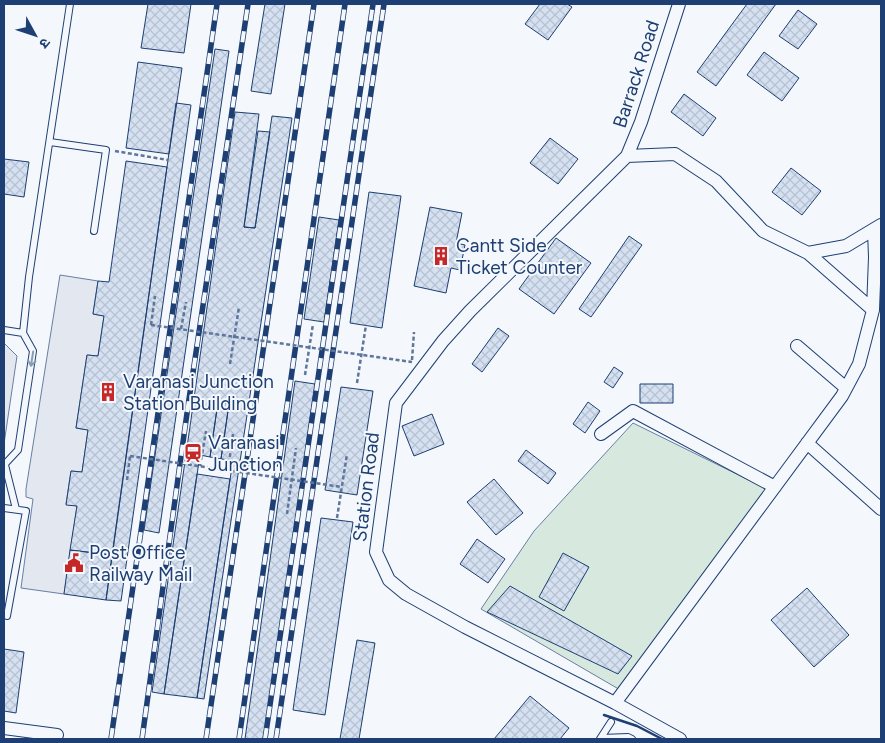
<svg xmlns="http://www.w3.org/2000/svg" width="885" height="743" font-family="Figtree,'Noto Sans Devanagari',sans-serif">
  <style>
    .pitch { fill: #d7e8df; stroke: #687fa3 }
    .parking { fill: #e3e8f0; stroke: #687fa3 }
    .building { fill: url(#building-cross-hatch); stroke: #1d3f73 }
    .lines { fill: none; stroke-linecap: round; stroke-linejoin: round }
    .lane-casing { stroke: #1d3f73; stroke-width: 8 }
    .street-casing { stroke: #1d3f73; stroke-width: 14 }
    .path { stroke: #5e769c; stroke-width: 2.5; stroke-dasharray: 4 2.5; stroke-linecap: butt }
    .lane { stroke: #f4f7fb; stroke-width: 6 }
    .street { stroke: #f4f7fb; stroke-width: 12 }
    .rail-casing { stroke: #1d3f73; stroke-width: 5.5 }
    .rail { stroke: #f4f7fb; stroke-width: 4; stroke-dasharray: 11; stroke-linecap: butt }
    .path-bridge { stroke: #5e769c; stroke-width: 2.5; stroke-dasharray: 4 2.5; stroke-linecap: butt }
    .wall { stroke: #1d3f73; stroke-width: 2.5 }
    .oneway { stroke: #889bb7 }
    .labels { text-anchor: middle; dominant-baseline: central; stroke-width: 4; stroke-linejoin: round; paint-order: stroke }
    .street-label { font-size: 19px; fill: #1d3f73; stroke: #f4f7fb }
    .poi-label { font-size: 19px; fill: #1d3f73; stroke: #f4f7fb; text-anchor: start }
  </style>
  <defs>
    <pattern id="building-cross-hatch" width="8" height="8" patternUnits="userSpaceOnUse" patternTransform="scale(1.25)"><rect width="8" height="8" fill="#d5e0f0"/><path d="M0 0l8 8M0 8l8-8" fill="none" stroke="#b6c1d1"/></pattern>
  </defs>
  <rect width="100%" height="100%" fill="#f4f7fb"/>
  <!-- pitch -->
  <path class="pitch" d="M633,423L767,489L622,691L481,609L534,531Z"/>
  <!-- parking -->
  <path class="parking" d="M60,275L98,281L93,314L104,316L98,356L87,355L76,428L88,430L82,472L71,471L66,504L77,506L64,594L21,588L33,499L26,497V489Z
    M4,343L17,356L4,444Z"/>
  <!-- building -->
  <path class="building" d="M148,4H191L184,53L141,48Z
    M265,4H285L271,94L251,91Z
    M540,4H567L572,7L548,40L525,24Z
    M747,4H776L716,86L697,72Z
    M798,10L817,24L798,49L779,36Z
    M215,49L229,51L159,533L144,530Z
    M764,52L799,78L782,101L747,75Z
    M138,62L182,68L169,154L126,148Z
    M684,94L716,118L703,136L671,112Z
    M176,103L191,105L121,601L106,600Z
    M235,112L259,114L244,227L255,228L272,116L292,118L204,699L197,698L233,460L221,459L229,404L218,402L210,457L200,455L164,694L152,692Z
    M258,131L270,132L255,228L244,227Z
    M550,138L578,159L558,184L530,163Z
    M4,159L29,162L24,197L4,194Z
    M126,161L167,167L112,555L70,550L77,506L66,505L71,471L82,472L88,430L76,428L87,355L98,356L104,316L93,314L98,281L109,282Z
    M791,168L821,191L802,215L772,192Z
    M369,192L401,196L382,328L350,323Z
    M430,207L462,213L456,243L465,245L460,270L451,268L446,293L414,286Z
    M319,217L339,220L324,322L304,319Z
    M629,236L642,245L591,317L579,309Z
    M556,238L591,263L554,314L519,289Z
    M498,328L509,336L482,372L472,364Z
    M614,367L623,373L613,388L604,382Z
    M295,381L315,384L264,739H245Z
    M640,384H673V403H640Z
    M341,387L373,391L357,495L325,490Z
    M218,402L229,404L221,459L210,457Z
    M588,402L600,411L585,433L573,424Z
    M432,414L444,444L414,456L402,426Z
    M526,450L556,473L548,484L518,461Z
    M197,474L230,479L197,698L164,694Z
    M494,479L523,513L496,535L467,502Z
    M321,518L353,522L325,715L293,710Z
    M477,539L505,559L488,583L460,564Z
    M70,550L112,555L106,600L64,594Z
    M563,553L589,567L564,611L539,597Z
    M510,586L632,656L618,674L487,612Z
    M807,588L849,635L814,667L771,620Z
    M357,640L375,643L359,739H340Z
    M4,649L24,652L16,713L4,711Z
    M530,696L569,728L560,739H494Z"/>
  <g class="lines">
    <!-- lane casing -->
    <g class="lane-casing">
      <path id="lane" d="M50,142L106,150L94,231
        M4,330L23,333L33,351L18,450L4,465
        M23,333L29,277L70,4
        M5,465L16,509
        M4,508L26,511L7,616L4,615
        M601,738L628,737L632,739
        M600,739L611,722"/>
    </g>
    <!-- street casing -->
    <g class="street-casing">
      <path id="street" d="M679,4L641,122L627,156L470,311L443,341L396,403L376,552L389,580L406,594L465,627L615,703L680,739
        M627,156L675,154L716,181L763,231L808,253L846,246L881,225
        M808,253L873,310
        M797,346L846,388
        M601,434L633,411L775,487
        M807,443L881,509
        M615,703L842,396L859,364L873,310L875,257L874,231
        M4,728L57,735"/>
    </g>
    <!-- path -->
    <path class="path" d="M115,151L168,160
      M151,325L155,296
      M181,329L186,302
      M412,360L414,332
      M230,364L239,307
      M305,375L313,324
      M357,383L366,325
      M200,466L206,431
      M228,470L233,434
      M127,480L130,456
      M287,514L296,448
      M337,518L347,454"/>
    <!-- lane -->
    <use href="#lane" class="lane"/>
    <!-- street -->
    <use href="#street" class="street"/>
    <!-- rail casing -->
    <g class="rail-casing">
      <path id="rail" d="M111,739L217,4
        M142,739L188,406L248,4
        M206,739L314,4
        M239,739L345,4
        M265,739L373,4
        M276,739L384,4"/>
    </g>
    <!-- rail -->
    <use href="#rail" class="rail"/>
    <!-- path-bridge -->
    <path class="path-bridge" d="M151,325L412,362
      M130,456L342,487"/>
    <!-- wall -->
    <path class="wall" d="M604,715L637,726L662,739"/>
  </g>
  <!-- one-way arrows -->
  <defs><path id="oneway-shaft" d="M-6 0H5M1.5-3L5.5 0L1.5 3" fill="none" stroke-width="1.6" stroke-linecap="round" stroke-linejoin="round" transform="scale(1.25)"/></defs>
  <use class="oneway" href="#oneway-shaft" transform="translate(32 359) rotate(99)"/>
  <!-- icons -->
  <defs>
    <g id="building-bare" transform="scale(1.5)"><path d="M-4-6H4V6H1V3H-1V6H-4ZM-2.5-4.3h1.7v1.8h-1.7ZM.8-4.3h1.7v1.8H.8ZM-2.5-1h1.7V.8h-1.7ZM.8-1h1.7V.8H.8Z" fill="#c62828" stroke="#f4f7fb" stroke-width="2.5" paint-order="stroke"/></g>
    <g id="station-bare" transform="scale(1.5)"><path d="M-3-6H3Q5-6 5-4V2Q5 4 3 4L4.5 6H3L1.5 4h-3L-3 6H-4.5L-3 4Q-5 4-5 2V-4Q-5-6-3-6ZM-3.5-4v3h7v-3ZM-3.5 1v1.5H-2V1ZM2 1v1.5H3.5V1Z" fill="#c62828" stroke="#f4f7fb" stroke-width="2.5" paint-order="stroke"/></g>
    <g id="civic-bare" transform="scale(1.5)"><path d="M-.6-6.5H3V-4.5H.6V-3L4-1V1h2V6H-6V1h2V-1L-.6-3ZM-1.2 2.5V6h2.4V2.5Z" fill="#c62828" stroke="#f4f7fb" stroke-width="2.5" paint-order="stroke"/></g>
  </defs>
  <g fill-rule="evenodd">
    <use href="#building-bare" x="441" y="256"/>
    <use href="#building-bare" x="108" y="392"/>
    <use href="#station-bare" x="193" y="453"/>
    <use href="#civic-bare" x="74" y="563"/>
  </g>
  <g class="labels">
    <!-- street labels -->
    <g class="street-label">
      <text transform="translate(636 74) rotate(-72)">Barrack Road</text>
      <text transform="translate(366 487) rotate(-83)">Station Road</text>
    </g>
    <!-- poi labels -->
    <g class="poi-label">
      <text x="456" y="245">Cantt Side<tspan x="456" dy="22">Ticket Counter</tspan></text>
      <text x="123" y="381">Varanasi Junction<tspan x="123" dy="22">Station Building</tspan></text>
      <text x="208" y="442">Varanasi<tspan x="208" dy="22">Junction</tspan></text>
      <text x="89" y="552">Post Office<tspan x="89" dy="22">Railway Mail</tspan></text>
    </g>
  </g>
  <!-- border -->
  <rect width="885" height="743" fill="none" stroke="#1d3f73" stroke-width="10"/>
  <!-- north arrow -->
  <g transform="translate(35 35) rotate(130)" stroke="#f4f7fb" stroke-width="4" paint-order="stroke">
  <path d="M0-4L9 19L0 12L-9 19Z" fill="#1d3f73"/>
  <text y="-8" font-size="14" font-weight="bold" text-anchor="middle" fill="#1d3f73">उ</text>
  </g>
</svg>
